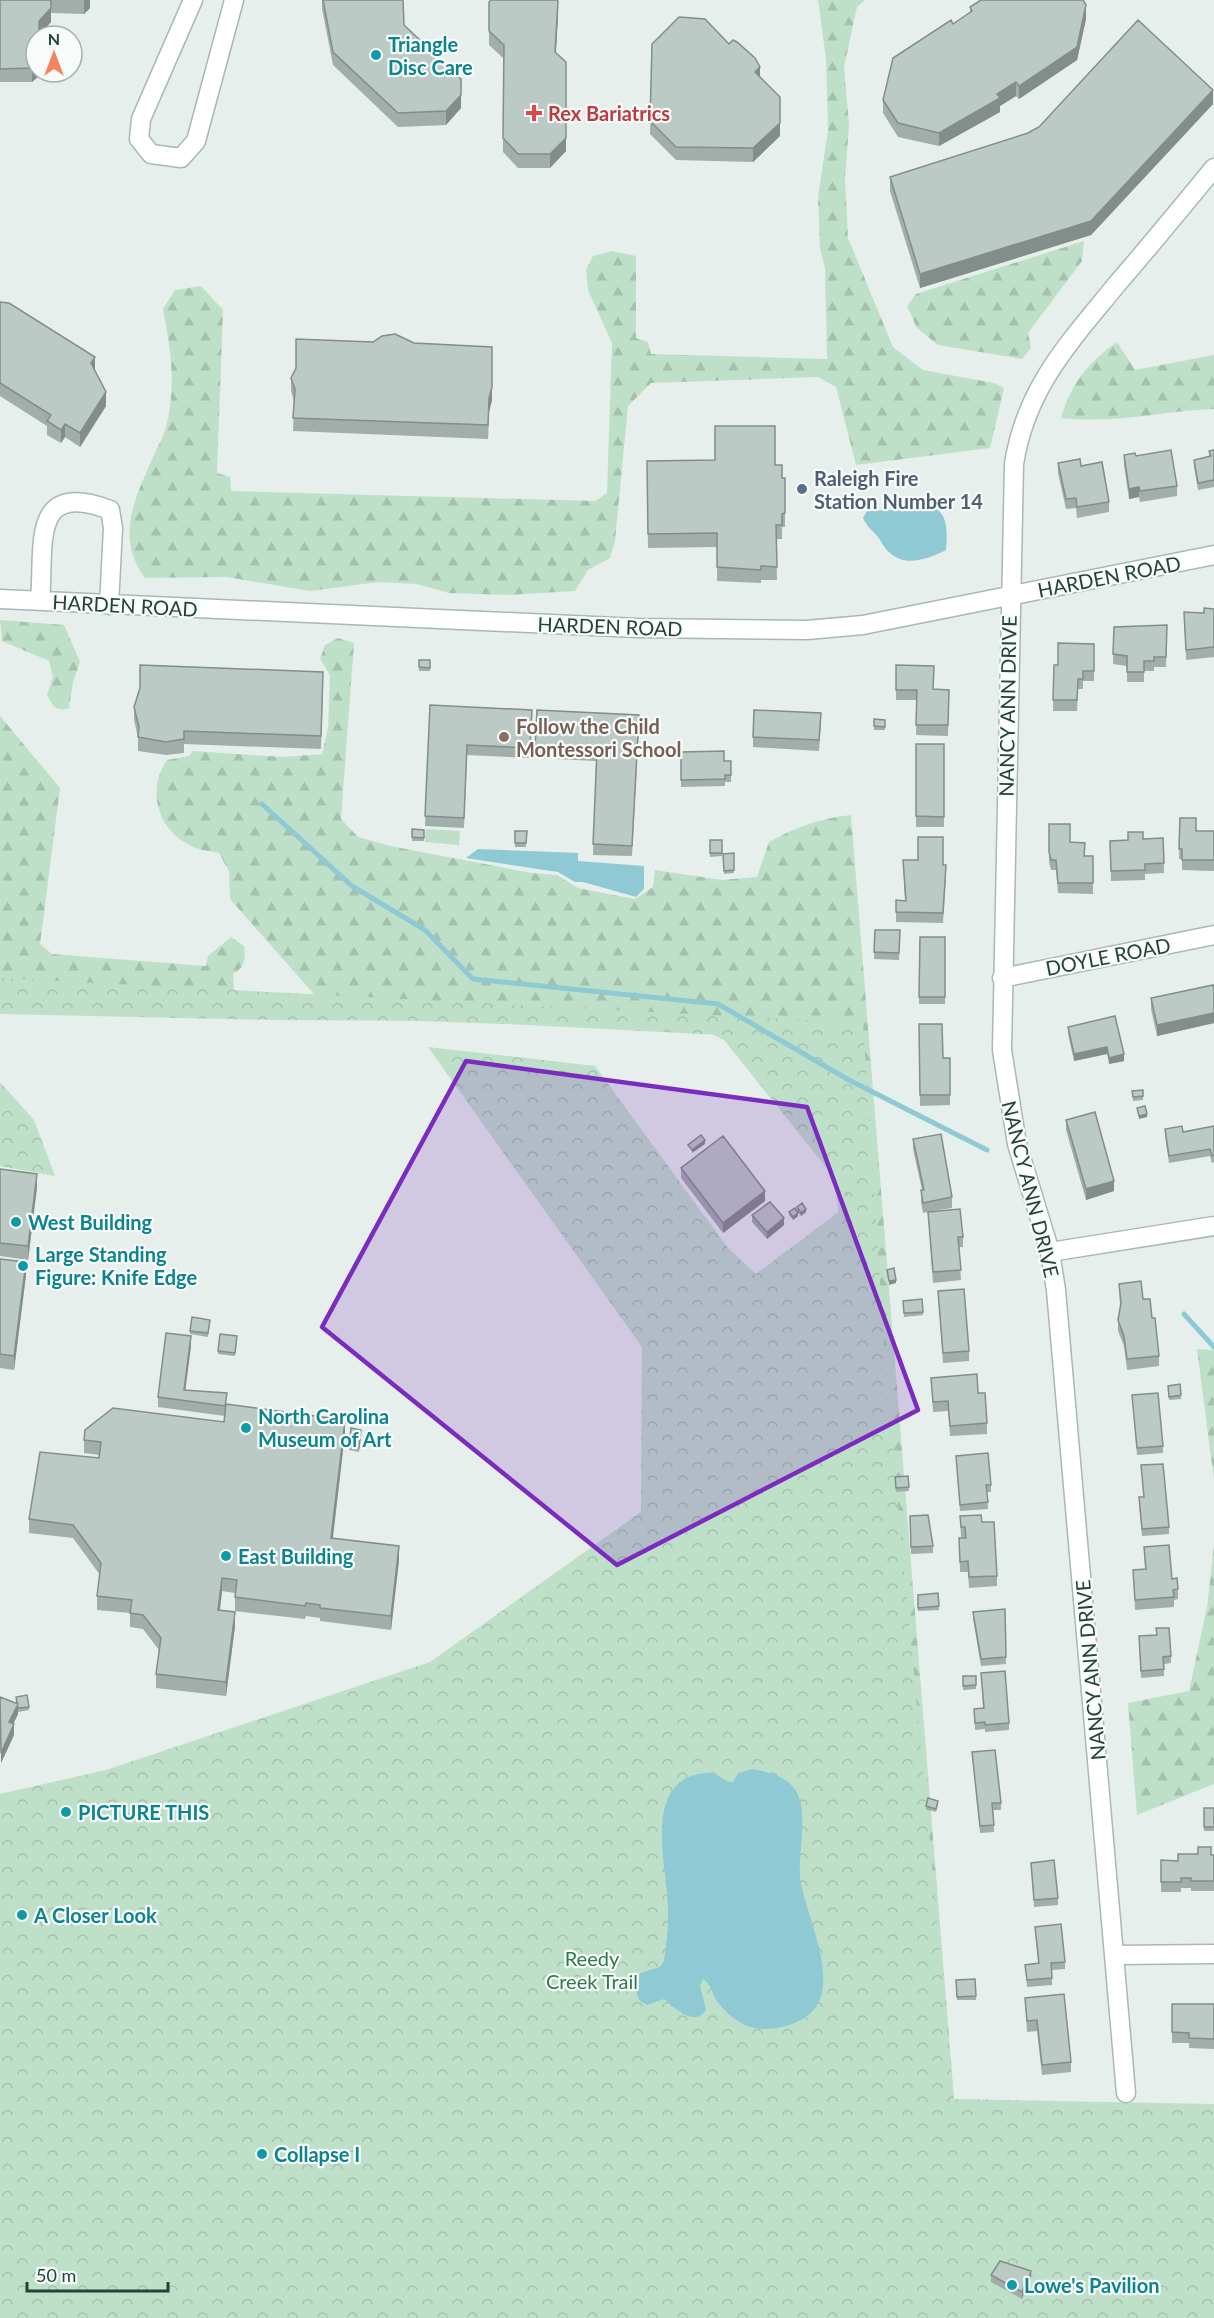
<svg xmlns="http://www.w3.org/2000/svg" width="1214" height="2318" font-family="Lato,sans-serif">
  <style>
    .forest { fill: url(#forest-firs) }
    .park { fill: url(#park-crowns) }
    .pitch { fill: #bfe0c8 }
    .water { fill: #8ec9d4 }
    .lines { fill: none; stroke-linecap: round; stroke-linejoin: round }
    .stream { stroke: #8ec9d4; stroke-width: 5 }
    .minor-casing { stroke: #a8b8b2; stroke-width: 21 }
    .minor { stroke: #fff; stroke-width: 18 }
    .wall { fill: #a1aea9 }
    .shaded-wall { fill: #838d89 }
    .building { fill: #bbcac4; stroke: #838d89; stroke-width: 1.5 }
    .marked { fill: #7b2cbf; fill-opacity: 0.2; stroke: #7b2cbf; stroke-width: 4.5; stroke-linejoin: round }
    .culture-dot { fill: #0f9aa8; stroke: #f7fbf9; stroke-width: 2 }
    .health-dot { fill: #e0444e; stroke: #f7fbf9; stroke-width: 2 }
    .service-dot { fill: #5c6f8a; stroke: #f7fbf9; stroke-width: 2 }
    .education-dot { fill: #8d6e63; stroke: #f7fbf9; stroke-width: 2 }
    .labels { text-anchor: middle; dominant-baseline: central; stroke-width: 4.5; stroke-linejoin: round; paint-order: stroke }
    .culture-label { font-size: 20px; font-weight: bold; fill: #0d838f; stroke: #f7fbf9; text-anchor: start }
    .health-label { font-size: 20px; font-weight: bold; fill: #be3a42; stroke: #f7fbf9; text-anchor: start }
    .service-label { font-size: 20px; font-weight: bold; fill: #4e5e75; stroke: #f7fbf9; text-anchor: start }
    .street-label { font-size: 20px; fill: #24423a; stroke: #f7fbf9 }
    .education-label { font-size: 20px; font-weight: bold; fill: #785e54; stroke: #f7fbf9; text-anchor: start }
    .park-label { font-size: 20px; fill: #2d7a4b; stroke: #f7fbf9 }
  </style>
  <defs>
    <pattern id="forest-firs" width="22" height="20" patternUnits="userSpaceOnUse" patternTransform="scale(1.5)"><rect width="22" height="20" fill="#bfe0c8"/><path d="M5 1l3.5 6h-7zM16 11l3.5 6h-7z" fill="#a4c1ad"/></pattern>
    <pattern id="park-crowns" width="20" height="18" patternUnits="userSpaceOnUse" patternTransform="scale(1.5)"><rect width="20" height="18" fill="#bfe0c8"/><path d="M2 6a3 3 0 1 1 6 0M12 15a3 3 0 1 1 6 0" fill="none" stroke="#a4c1ad"/></pattern>
  </defs>
  <rect width="100%" height="100%" fill="#e6efeb"/>
  <!-- forest -->
  <path class="forest" d="M818,0H865L857,7L844,67L849,125L845,179L848,238L893,347L923,370L994,383L1004,388L990,448L856,465L836,387L818,377L651,383L628,406L615,541L610,558L588,570L575,591L508,595L449,593L416,584L379,582L310,591L227,577L145,578C114,536 136,496 155,453C159,444 165,434 167,423C176,384 171,349 163,309L175,290L201,286L223,310L217,473L230,477L231,491L595,501L607,493L612,343L588,290L586,270L593,256L612,251L636,256V338L648,342L651,354L827,359L825,268L820,249L818,197L828,130L826,59Z
    M1084,241L1082,261L1028,333L1031,348L1022,359L938,345L917,328L907,306L916,294Z
    M1117,342L1135,370L1214,355V409C1163,411 1112,424 1061,418C1072,382 1087,364 1117,342Z
    M0,620L64,625L80,662L73,682L69,708L62,710L53,706L47,695L53,677L49,661L2,641Z
    M338,638L354,643L341,819L358,837L390,846L532,873L557,875L578,888L635,899L653,887L655,870L722,880L757,877L769,842C796,827 820,818 851,815L955,2111L830,1147L748,1052L706,1031L335,1018L230,899L229,871L219,853C212,851 203,851 196,848C159,834 145,792 167,760L189,756L193,751L283,757L322,754L328,728L330,675L320,659L325,645Z
    M0,716L60,788L40,944L52,954L206,966L208,956L231,937L244,946C246,959 245,967 233,974L234,989L227,1015L0,1006Z
    M1197,1349L1214,1350V1480Z
    M1214,1545V1784L1137,1815L1128,1703L1189,1691L1207,1607Z"/>
  <!-- park -->
  <path class="park" d="M0,978L863,1023L887,1389L954,2099L1214,2104V2318H0V1794L106,1770L430,1662L641,1512L642,1347L428,1047L595,1066L728,1248L756,1274L853,1201L720,1035L451,1021L272,1020L0,1014Z
    M0,1082L34,1120L55,1176L0,1166Z"/>
  <!-- pitch -->
  <path class="pitch" d="M426,829L460,831L459,845L425,842Z"/>
  <!-- water -->
  <path class="water" d="M934,508C949,514 947,535 946,550C928,559 905,568 889,552C884,548 882,542 878,537C872,530 867,527 863,518L867,511Z
    M478,849L578,853V861L644,866V889L636,897L583,882H575L558,872L466,858Z
    M753,1769C770,1773 787,1776 796,1791C809,1812 798,1852 800,1877C804,1915 851,1997 799,2021C787,2027 768,2031 754,2028C739,2025 723,2011 715,1998C711,1990 711,1984 703,1979L700,1986L706,2010C693,2028 675,2007 664,1999L647,2005L639,2000L636,1991L640,1973L660,1967L664,1961C666,1944 669,1927 668,1910C668,1868 639,1776 708,1773C719,1773 723,1782 733,1782L738,1773Z"/>
  <g class="lines">
    <!-- stream -->
    <path class="stream" d="M262,804L352,886L425,930L473,979L718,1004L849,1080L987,1150
      M1184,1314L1214,1347"/>
    <!-- minor casing -->
    <g class="minor-casing">
      <path id="minor" d="M193,0L141,119L139,139L151,154L181,158L196,141L234,0
        M0,599L638,628L807,630L863,625L1214,555
        M40,601C45,546 29,479 110,510L113,528L109,605
        M1002,978L1214,935
        M1050,1252L1214,1226
        M1115,1955L1214,1954
        M1126,2093L1056,1290L1050,1252L1017,1144L1002,1050L1014,464C1026,387 1070,342 1117,284C1150,246 1182,207 1214,168"/>
    </g>
    <!-- minor -->
    <use href="#minor" class="minor"/>
  </g>
  <!-- wall -->
  <path class="wall" d="M0,0H90V8L84,14L51,13V22L39,35L36,72H39V76L32,82H0Z
    M322,0H403L404,25L461,108L446,125L398,127L333,65L322,9Z
    M489,2L558,15L556,52L566,151L550,168H518L503,152V58L489,45Z
    M970,7L1086,19L1077,60L1019,99L1016,96L1000,106V112L939,146L898,137L883,113V100L953,24L970,13Z
    M652,44H729L760,76L780,136L753,162L676,160L650,134Z
    M1213,104L1091,235L920,288L890,191V177Z
    M0,302L95,371L106,406L80,447L65,437L61,443L47,435V426L0,396Z
    M373,342L492,400L489,412L488,439L293,431L294,401L291,391V378Z
    M1214,450V487L1198,490L1194,466V460L1209,456V451Z
    M1124,455L1136,456L1177,486V496L1140,502L1139,497L1129,499L1124,465Z
    M647,461L775,465L782,478H785V527H782V539H776L777,580H761V583L717,581V547L648,548Z
    M1058,463L1081,466L1109,502V512L1077,518L1076,508L1066,509L1058,473Z
    M1214,609V657L1186,660L1184,612L1204,613Z
    M1167,625L1166,667H1154V671H1144V682H1127V666L1113,664L1114,627Z
    M1094,644V681H1083V689H1078L1077,711H1053L1054,665H1058Z
    M419,660H430V671H419Z
    M896,665L934,689L949,690L948,736L916,735L917,700H896Z
    M323,686L321,749L184,744V753L166,755L138,751V738L134,720V707Z
    M430,705L532,720L530,758L467,755L464,828L425,826Z
    M874,719L885,720V730H874Z
    M821,723L819,751L753,747V737Z
    M639,725L632,856L593,855L596,761L535,758V748Z
    M916,744H944V827H916Z
    M681,752L724,761H731V782H725V786L681,787Z
    M1180,818L1196,831H1214V871L1182,870V859H1179Z
    M1049,824L1085,856H1093V894L1058,893L1056,870H1051L1049,862Z
    M412,829L424,830V841H412Z
    M515,831H527L526,847H515Z
    M1163,838L1164,873L1145,874V880L1111,881L1110,841Z
    M710,840H722V856L710,857Z
    M723,854L734,870V873L724,874Z
    M903,860L943,865L946,876L943,923L896,922V900L905,901Z
    M875,930H900L899,960L874,959Z
    M920,937H945V1004H919Z
    M1214,989V1023L1157,1036L1151,1009V998Z
    M1115,1016L1124,1061L1109,1064L1107,1054L1074,1061L1068,1034V1027Z
    M919,1024L943,1058H950V1105L920,1106Z
    M1143,1090V1100L1133,1101L1132,1091Z
    M1066,1120L1114,1191L1086,1200L1066,1130Z
    M1214,1126V1162L1212,1163L1210,1156L1169,1163L1165,1136V1129L1183,1132Z
    M913,1139L952,1197V1208L932,1211L963,1237V1247H959L961,1280L933,1283L928,1212L923,1213L921,1201L922,1190L913,1149Z
    M681,1168L765,1201L723,1233L681,1178Z
    M0,1169L37,1187L28,1260L0,1256Z
    M797,1207L806,1212L801,1216L798,1212V1216L793,1220L789,1215V1212L797,1211Z
    M752,1215L784,1225L767,1239L752,1222Z
    M0,1259L26,1275L14,1370L0,1368Z
    M1119,1284L1152,1318L1159,1356V1366L1127,1370L1124,1346L1118,1331V1320L1120,1307Z
    M938,1291L969,1351V1361L943,1363Z
    M922,1299L923,1315L904,1317L903,1301Z
    M210,1323L208,1337L190,1334V1331Z
    M237,1340L235,1356L218,1354V1351Z
    M191,1346L185,1390L227,1404L345,1433L333,1538L399,1560L391,1630L320,1621V1618L306,1616L305,1619L235,1611V1593L222,1591L220,1610L235,1626L226,1696L156,1688V1674L159,1650L143,1629L130,1627V1613L97,1610V1596L100,1575L73,1538L29,1533V1519L99,1458V1455L84,1453V1440L224,1422L225,1416L158,1407V1397Z
    M931,1378L978,1393L987,1423V1434L950,1436L948,1411L933,1412Z
    M1168,1389L1181,1395V1399L1169,1400Z
    M1132,1395L1163,1446V1453L1137,1455Z
    M361,1433L359,1452L349,1450V1447Z
    M956,1456L991,1485V1492H987L988,1509L960,1511Z
    M1141,1465L1169,1527V1534L1142,1536L1139,1504V1497H1144Z
    M908,1476L909,1491L896,1492L895,1477Z
    M910,1516L933,1546V1553L911,1554Z
    M960,1516L982,1522L997,1576V1586L969,1588L968,1572H960L959,1538H965L961,1537Z
    M1144,1547L1172,1579L1178,1589V1599L1174,1600V1607L1135,1610L1133,1570L1145,1569Z
    M938,1593L939,1610L918,1611V1595Z
    M1005,1609L1006,1664L981,1666L973,1619V1612Z
    M1156,1628L1171,1656V1663L1164,1664V1676L1141,1678L1139,1636L1156,1635Z
    M981,1673L1009,1723V1730L985,1732V1729L975,1730L974,1709L983,1708Z
    M963,1676H976V1689L963,1690Z
    M0,1697L17,1704L16,1697L29,1707V1710L18,1712V1709V1714L13,1724L14,1735L1,1763Z
    M972,1752L1001,1803V1810H993L994,1832L980,1833Z
    M938,1804L936,1812L926,1809V1806Z
    M1204,1808H1214V1831H1204Z
    M1211,1855H1214V1891H1191V1888H1181V1892H1161V1860L1178,1861Z
    M1031,1863L1058,1898V1905L1034,1907Z
    M1035,1927L1065,1962V1969L1052,1970V1985L1027,1987L1025,1965L1038,1963Z
    M975,1979L976,2000H957L956,1980Z
    M1025,1998L1071,2062V2072L1042,2075L1037,2031L1027,2032Z
    M1172,2004H1214V2049L1189,2048V2043H1172Z
    M991,2275L1031,2278L1028,2288L1026,2287L1022,2299L991,2282Z"/>
  <!-- shaded-wall -->
  <path class="shaded-wall" d="M51,0V22L39,35V21Z
    M84,0H90V8L84,14Z
    M558,1V15L555,65V52Z
    M1086,5V19L1077,60L1019,99V86Z
    M36,65V72H39V76L32,82V68Z
    M760,67V81L755,72Z
    M1016,82V96L1000,106V112L939,146V133Z
    M1213,90V104L1091,235L920,288V274Z
    M461,95V108L446,125V111Z
    M780,97V136L753,162V148Z
    M566,138V151L550,168V154Z
    M95,357V371L91,363Z
    M492,387V400L489,412L488,439L489,398Z
    M106,392V406L80,447V433Z
    M65,424V437L61,443V430Z
    M1139,487V497L1129,499V489Z
    M1214,1013V1023L1157,1036V1025Z
    M1107,1047V1054L1074,1061V1054Z
    M1124,1054V1061L1109,1064V1058Z
    M1147,1114V1117L1139,1119V1116Z
    M705,1140V1144L692,1153V1150Z
    M37,1174V1187L28,1260V1246Z
    M1114,1181V1191L1086,1200V1189Z
    M765,1191V1201L723,1233V1223Z
    M806,1209V1212L801,1216V1213Z
    M798,1213V1216L793,1220V1217Z
    M784,1218V1225L767,1239V1232Z
    M26,1262V1275L14,1370V1356Z
    M896,1280V1283L889,1285V1281Z
    M191,1336V1346L184,1401V1390Z
    M345,1420V1433L331,1552V1538Z
    M399,1546V1560L391,1630V1616Z
    M222,1578V1591L218,1624V1610Z
    M235,1612V1626L226,1696V1682Z
    M18,1704V1714L9,1733V1722Z
    M14,1724V1735L1,1763V1753Z
    M1031,2271V2278L1028,2288V2281Z
    M1026,2280V2287L1022,2299V2292Z"/>
  <!-- building -->
  <path class="building" d="M0,0H51V8L39,21V36H36V65L32,68L0,69Z
    M323,0H403L404,25L461,79V95L446,111L398,113L333,52Z
    M491,0H557L558,1L555,52L566,62V138L550,154H518L503,138L504,45L489,31V2Z
    M981,0H1083L1086,5L1077,47L1019,86L1016,82L997,94L1000,98L939,133L898,123L883,100L893,58L951,20L953,24L972,11L970,7Z
    M679,17L705,19L729,44L733,40L737,42L755,58L760,67L755,72L780,97V123L753,148L676,147L650,121L652,44Z
    M1138,20L1213,90L1091,221L920,274L890,177L1028,133L1039,127Z
    M0,302L9,303L95,357L91,363L106,392L80,433L65,424L61,430L47,421L51,415L0,383Z
    M395,334L414,343L492,347V387L489,398L488,425L293,418L295,389L291,378L296,368V339L373,342L382,336Z
    M715,426H775V465H782V478H785V513L782,514V525H776L777,567L761,566V570L717,567V533L648,534L647,461L715,460Z
    M1171,450L1177,486L1140,491L1139,487L1129,489L1124,455L1135,453L1136,456Z
    M1214,450V480L1198,483L1194,460L1211,456L1209,451Z
    M1080,459L1081,466L1102,462L1109,502L1077,507L1076,498L1066,499L1058,463Z
    M1204,608L1214,609V647L1186,650L1184,612L1204,613Z
    M1167,625L1166,657H1154V661H1144V672H1127V656L1113,654L1114,627Z
    M1058,643L1094,644V671H1083V679H1078L1077,700H1053L1054,665H1058Z
    M419,660H430V668L419,667Z
    M140,665L323,672L321,736L184,731V739L166,742L138,737L139,727L134,707L140,688Z
    M896,665L934,666L933,689L949,690L948,725H916L917,690H896Z
    M430,705L532,710L530,748L467,745L464,818L425,816Z
    M537,710L639,715L632,846L593,844L597,751L535,748Z
    M754,710L821,713L819,740L753,737Z
    M874,719L885,720V727L874,726Z
    M916,744H944V817L916,816Z
    M724,751V761H731V775H725V779L681,780V752Z
    M1180,818H1196V831H1214V860H1182V849H1179Z
    M1049,824H1070V842L1085,843L1084,856H1093V883H1058L1056,860H1051L1049,852Z
    M412,829L424,830V838L412,837Z
    M515,831H527L526,843H515Z
    M1128,832H1143V839L1163,838L1164,863L1145,864V870L1111,871L1110,841L1128,840Z
    M918,837H943V865H946L943,913L896,912V900L906,901L903,860H918Z
    M710,840H722V853H710Z
    M734,853V870L724,871L723,854Z
    M875,930H900L899,953L874,952Z
    M920,937H945V997H919Z
    M1213,985L1214,989V1013L1157,1025L1151,998Z
    M1115,1016L1124,1054L1109,1058L1107,1047L1074,1054L1068,1027Z
    M919,1024H942L943,1058H950V1095H920Z
    M1143,1090V1096L1133,1097L1132,1091Z
    M1145,1106L1147,1114L1139,1116L1137,1108Z
    M1095,1112L1114,1181L1086,1189L1066,1120Z
    M1182,1126L1183,1132L1214,1126V1155L1212,1156L1210,1149L1169,1156L1165,1129Z
    M941,1134L952,1197L923,1203L921,1190H924L913,1139Z
    M701,1135L705,1140L692,1150L688,1145Z
    M723,1136L765,1191L723,1223L681,1168Z
    M0,1169L37,1174L28,1246L0,1243Z
    M770,1202L784,1218L767,1232L752,1215Z
    M802,1203L806,1209L801,1213L797,1207Z
    M795,1208L798,1213L793,1217L789,1212Z
    M960,1209L963,1237H958L961,1270L933,1272L928,1212Z
    M0,1259L26,1262L14,1356L0,1354Z
    M894,1268L896,1280L889,1281L887,1270Z
    M1141,1281L1143,1299H1150L1152,1318H1155L1159,1356L1127,1359L1124,1336L1118,1320L1121,1303L1119,1284Z
    M964,1289L969,1351L943,1353L938,1291Z
    M922,1299L923,1312L904,1313L903,1301Z
    M192,1317L210,1320L208,1333L190,1331Z
    M166,1333L191,1336L184,1390L227,1393L225,1406L158,1397Z
    M220,1334L237,1336L235,1353L218,1351Z
    M977,1374L978,1393H985L987,1423L950,1426L948,1401L933,1402L931,1378Z
    M1180,1384L1181,1395L1169,1397L1168,1386Z
    M1158,1393L1163,1446L1137,1448L1132,1395Z
    M226,1404L345,1420L331,1538L399,1546L391,1616L320,1608V1605L306,1603L305,1606L235,1597L237,1580L222,1578L218,1610L235,1612L226,1682L156,1674L161,1638L143,1615L130,1613L132,1600L97,1596L101,1563L73,1525L29,1519L40,1452L99,1458L101,1442L84,1440L85,1430L113,1408L224,1422Z
    M351,1428L361,1430L359,1448L349,1447Z
    M988,1453L991,1485H986L988,1502L960,1505L956,1456Z
    M1163,1464L1169,1527L1142,1529L1139,1497H1144L1141,1465Z
    M908,1476L909,1487L896,1488L895,1477Z
    M928,1515L933,1546L911,1547L910,1516Z
    M981,1515L982,1522H994L997,1576L969,1577L968,1561L960,1562L959,1538H966L965,1527H961L960,1516Z
    M1169,1545L1172,1579L1177,1578L1178,1589L1173,1590L1174,1597L1135,1600L1133,1570L1146,1569L1144,1547Z
    M938,1593L939,1606L918,1608V1595Z
    M1005,1609L1006,1657L981,1659L973,1612Z
    M1156,1628H1169L1171,1656L1163,1657L1164,1669L1141,1671L1139,1636L1157,1635Z
    M1005,1671L1009,1723L985,1725V1722L975,1723L974,1709L984,1708L981,1673Z
    M963,1676H976V1685L963,1686Z
    M27,1695L29,1707L18,1708L16,1697Z
    M0,1697L18,1704L9,1722L14,1724L1,1753Z
    M995,1750L1001,1803H992L994,1825L980,1826L972,1752Z
    M928,1798L938,1801L936,1809L926,1806Z
    M1204,1808H1214V1827H1204Z
    M1198,1847H1211V1855H1214V1881H1191V1878H1181V1882H1161V1860L1178,1861V1854H1198Z
    M1054,1860L1058,1898L1034,1900L1031,1863Z
    M1061,1924L1065,1962L1051,1963L1052,1978L1027,1980L1025,1965L1039,1963L1035,1927Z
    M975,1979L976,1996L957,1997L956,1980Z
    M1064,1994L1071,2062L1042,2065L1037,2020L1027,2021L1025,1998Z
    M1172,2004H1214V2039L1189,2038V2033L1172,2032Z
    M1000,2261L1031,2271L1028,2281L1026,2280L1022,2292L991,2275Z"/>
  <!-- marked area -->
  <path class="marked" d="M466,1061L807,1107L918,1410L617,1565L322,1327Z"/>
  <!-- markers -->
  <g class="culture-dot">
    <circle cx="376" cy="55" r="6"/>
    <circle cx="16" cy="1222" r="6"/>
    <circle cx="23" cy="1266" r="6"/>
    <circle cx="246" cy="1428" r="6"/>
    <circle cx="226" cy="1556" r="6"/>
    <circle cx="66" cy="1812" r="6"/>
    <circle cx="22" cy="1915" r="6"/>
    <circle cx="262" cy="2154" r="6"/>
    <circle cx="1012" cy="2285" r="6"/>
  </g>
  <path class="health-dot" d="M531 104h6v6h6v6h-6v6h-6v-6h-6v-6h6z"/>
  <circle class="service-dot" cx="802" cy="489" r="6"/>
  <circle class="education-dot" cx="504" cy="737" r="6"/>
  <g class="labels">
    <!-- culture labels -->
    <g class="culture-label">
      <text x="388" y="44">Triangle<tspan x="388" dy="23">Disc Care</tspan></text>
      <text x="28" y="1222">West Building</text>
      <text x="35" y="1254">Large Standing<tspan x="35" dy="23">Figure: Knife Edge</tspan></text>
      <text x="258" y="1416">North Carolina<tspan x="258" dy="23">Museum of Art</tspan></text>
      <text x="238" y="1556">East Building</text>
      <text x="78" y="1812">PICTURE THIS</text>
      <text x="34" y="1915">A Closer Look</text>
      <text x="274" y="2154">Collapse I</text>
      <text x="1024" y="2285">Lowe's Pavilion</text>
    </g>
    <!-- health labels -->
    <g class="health-label">
      <text x="548" y="113">Rex Bariatrics</text>
    </g>
    <!-- service labels -->
    <g class="service-label">
      <text x="814" y="478">Raleigh Fire<tspan x="814" dy="23">Station Number 14</tspan></text>
    </g>
    <!-- street labels -->
    <g class="street-label">
      <text transform="translate(1109 576) rotate(-11)">HARDEN ROAD</text>
      <text transform="translate(125 605) rotate(3)">HARDEN ROAD</text>
      <text transform="translate(610 626) rotate(2)">HARDEN ROAD</text>
      <text transform="translate(1007 706) rotate(-89)">NANCY ANN DRIVE</text>
      <text transform="translate(1108 956) rotate(-11)">DOYLE ROAD</text>
      <text transform="translate(1031 1189) rotate(76)">NANCY ANN DRIVE</text>
      <text transform="translate(1090 1670) rotate(-95)">NANCY ANN DRIVE</text>
    </g>
    <!-- education labels -->
    <g class="education-label">
      <text x="516" y="726">Follow the Child<tspan x="516" dy="23">Montessori School</tspan></text>
    </g>
    <!-- park labels -->
    <g class="park-label">
      <text x="592" y="1958">Reedy<tspan x="592" dy="23">Creek Trail</tspan></text>
    </g>
  </g>
  <!-- north arrow -->
  <g transform="translate(54 54)"><circle r="28" fill="#f7fbf9" stroke="#a3b1ad" stroke-width="1.5"/>
  <path d="M0-4.5L10 22L0 15L-10 22Z" fill="#f4845f"/>
  <text y="-9" font-size="16" font-weight="bold" text-anchor="middle" fill="#24423a">N</text>
  </g>
  <!-- scale -->
  <path d="M27 2282v9h141v-9" fill="none" stroke="#24423a" stroke-width="3"/>
  <text x="36" y="2282" font-size="18" fill="#24423a" stroke="#f7fbf9" stroke-width="4.5" paint-order="stroke">50 m</text>
</svg>
